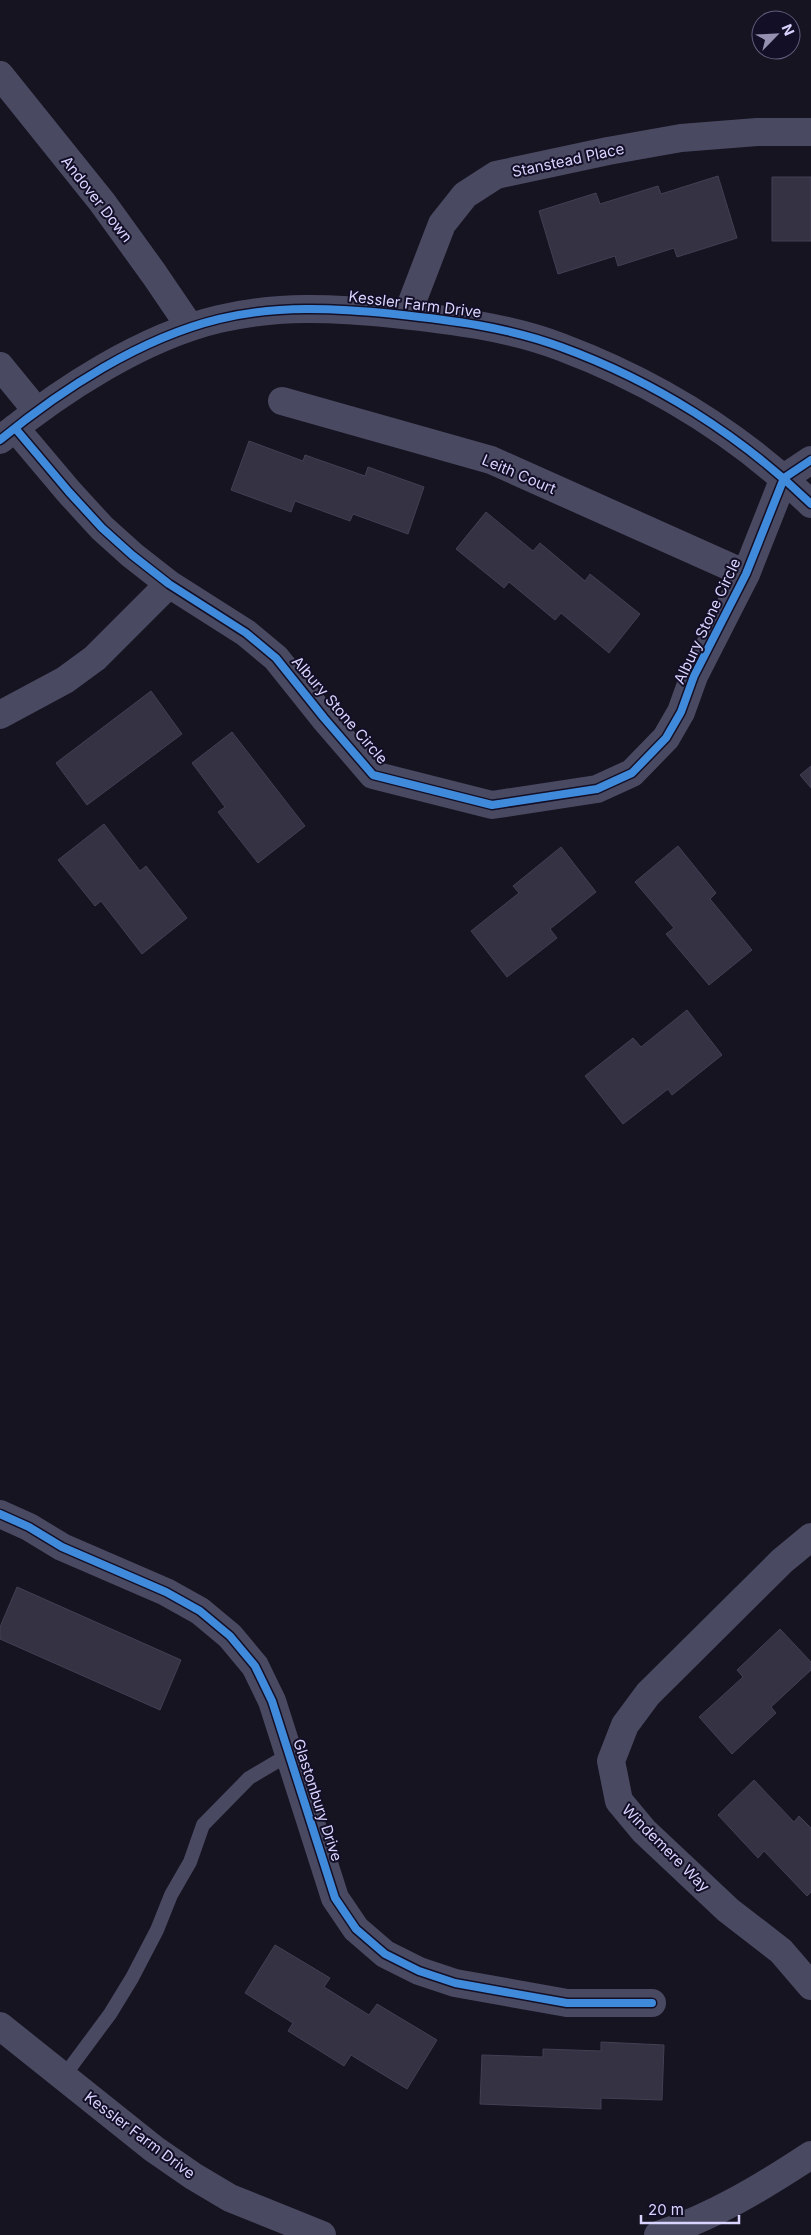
<svg xmlns="http://www.w3.org/2000/svg" width="811" height="2235" font-family="Inter,sans-serif">
  <style>
    .building { fill: #343243; stroke: #433f54 }
    .lines { fill: none; stroke-linecap: round; stroke-linejoin: round }
    .service { stroke: #4a4962; stroke-width: 14 }
    .minor { stroke: #4a4962; stroke-width: 28 }
    .cycleway-casing { stroke: #130f26; stroke-width: 11 }
    .cycleway { stroke: #408adc; stroke-width: 8 }
    .labels { text-anchor: middle; dominant-baseline: central; stroke-width: 4; stroke-linejoin: round; paint-order: stroke }
    .street-label { font-size: 15px; fill: #d9d4ff; stroke: #130f26 }
  </style>
  <rect width="100%" height="100%" fill="#161421"/>
  <!-- building -->
  <path class="building" d="M718,176L737,238L677,257L674,248L618,266L615,256L558,274L539,211L596,193L600,204L658,186L661,194Z
    M772,177H811V241H772Z
    M249,441L303,461L305,455L365,476L368,467L424,487L408,534L353,514L350,521L295,501L291,512L231,490Z
    M486,512L533,551L540,543L585,581L590,574L640,614L609,653L561,613L555,620L509,582L504,588L456,549Z
    M151,691L182,734L87,805L56,763Z
    M232,732L305,826L258,863L218,812L225,807L192,763Z
    M811,766V788L800,775Z
    M104,824L140,871L146,866L187,918L142,954L101,901L95,906L58,860Z
    M678,846L716,893L710,899L752,950L709,985L666,934L674,928L635,882Z
    M561,847L596,892L550,929L557,938L507,977L471,931L519,893L513,886Z
    M687,1010L722,1055L672,1095L668,1089L623,1124L585,1076L633,1038L641,1047Z
    M17,1587L181,1660L160,1710L0,1639V1627Z
    M780,1629L811,1662V1670L771,1707L776,1713L732,1754L699,1717L743,1677L737,1670Z
    M754,1780L794,1822L799,1816L811,1828V1892L807,1896L764,1851L758,1858L718,1815Z
    M275,1945L330,1978L324,1987L369,2015L377,2004L437,2040L407,2089L351,2055L344,2066L288,2031L293,2023L245,1993Z
    M601,2042L664,2045L662,2100L601,2098V2109L480,2104L482,2055L543,2057V2049L601,2051Z"/>
  <g class="lines">
    <!-- service -->
    <path class="service" d="M64,2076L110,2014L132,1978L157,1930L171,1895L190,1862L203,1825L249,1778L288,1755"/>
    <!-- minor -->
    <path class="minor" d="M0,75L102,202L154,274L190,327
      M407,315L442,224L465,195L496,175L608,151L681,138L757,132H811
      M0,366L36,410
      M282,401L491,460L746,574
      M15,428L69,492L102,528L132,555L169,584L246,633L276,658L324,718L373,775L492,805L597,789L632,773L666,738L681,712L694,676L746,574L784,478L811,460
      M0,440C61,390 143,337 219,319C277,305 335,308 394,314C450,320 509,327 561,347C654,382 740,435 811,504
      M0,715L65,680L95,658L169,584
      M0,1514L29,1527L62,1547L166,1592L200,1611L230,1636L255,1666L272,1701L335,1898L356,1929L385,1954L419,1971L455,1983L567,2003H652
      M811,1537L782,1561L648,1694L625,1725L611,1761L619,1801L644,1831L728,1910L781,1951L811,1986
      M0,2026L154,2149L193,2176L230,2198L322,2235
      M658,2235C713,2217 764,2186 811,2155"/>
    <!-- cycleway casing -->
    <g class="cycleway-casing">
      <path id="cycleway" d="M15,428L69,492L102,528L132,555L169,584L246,633L276,658L324,718L373,775L492,805L597,789L632,773L666,738L681,712L694,676L746,574L784,478L811,460
        M0,440C62,389 141,338 219,319C277,305 335,308 394,314C449,320 508,327 561,347C654,381 740,435 811,504
        M0,1514L29,1527L62,1547L166,1592L200,1611L230,1636L255,1666L272,1701L335,1898L356,1929L385,1954L419,1971L455,1983L567,2003H652"/>
    </g>
    <!-- cycleway -->
    <use href="#cycleway" class="cycleway"/>
  </g>
  <g class="labels">
    <!-- street labels -->
    <g class="street-label">
      <text transform="translate(568 160) rotate(-12)">Stanstead Place</text>
      <text transform="translate(97 199) rotate(52)">Andover Down</text>
      <text transform="translate(415 304) rotate(7)">Kessler Farm Drive</text>
      <text transform="translate(519 474) rotate(23)">Leith Court</text>
      <text transform="translate(707 621) rotate(-65)">Albury Stone Circle</text>
      <text transform="translate(340 710) rotate(49)">Albury Stone Circle</text>
      <text transform="translate(318 1800) rotate(72)">Glastonbury Drive</text>
      <text transform="translate(666 1848) rotate(45)">Windemere Way</text>
      <text transform="translate(140 2135) rotate(37)">Kessler Farm Drive</text>
    </g>
  </g>
  <!-- north arrow -->
  <g transform="translate(776 35) rotate(66)"><circle r="24" fill="#130f26" stroke="#625e7d"/>
  <path d="M0-4L9 19L0 12L-9 19Z" fill="#9591b1"/>
  <text y="-8" font-size="14" font-weight="bold" text-anchor="middle" fill="#d9d4ff">N</text>
  </g>
  <!-- scale -->
  <path d="M641 2215v8h98v-8" fill="none" stroke="#d9d4ff" stroke-width="2.5"/>
  <text x="648" y="2215" font-size="15" fill="#d9d4ff" stroke="#130f26" stroke-width="4" paint-order="stroke">20 m</text>
</svg>
